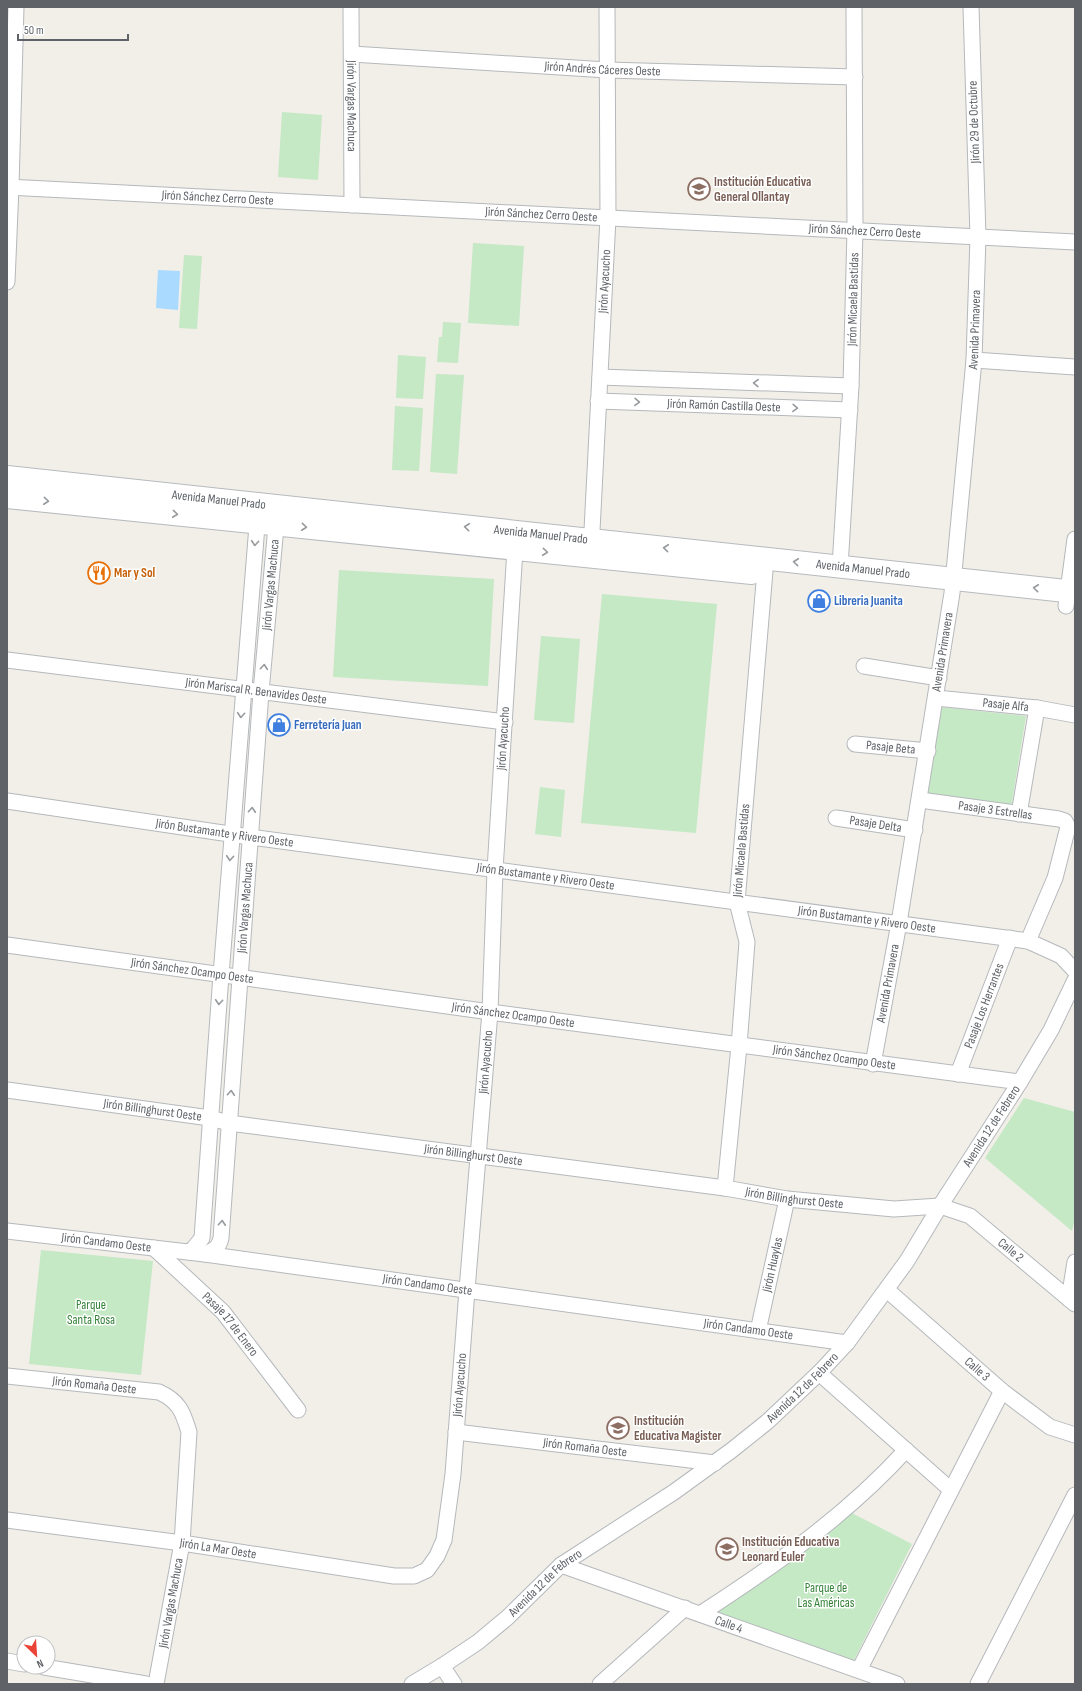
<svg xmlns="http://www.w3.org/2000/svg" width="1082" height="1691" font-family="'Sofia Sans Condensed',sans-serif">
  <style>
    .green { fill: #c5e8c5 }
    .water { fill: #aadaff }
    .lines { fill: none; stroke-linecap: round; stroke-linejoin: round }
    .street-casing { stroke: #b5b8bc; stroke-width: 17 }
    .secondary-casing { stroke: #b6babf; stroke-width: 24 }
    .street { stroke: #fff; stroke-width: 15 }
    .secondary { stroke: #fff; stroke-width: 22 }
    .oneway { stroke: #979a9d }
    .labels { text-anchor: middle; dominant-baseline: central; stroke-width: 3; stroke-linejoin: round; paint-order: stroke }
    .street-label { font-size: 13px; fill: #5f6368; stroke: #fff }
    .education-label { font-size: 13px; font-weight: bold; fill: #785e54; stroke: #fff; text-anchor: start }
    .food-label { font-size: 13px; font-weight: bold; fill: #c56008; stroke: #fff; text-anchor: start }
    .shop-label { font-size: 13px; font-weight: bold; fill: #366cbe; stroke: #fff; text-anchor: start }
    .park-label { font-size: 13px; fill: #348238; stroke: #fff }
  </style>
  <rect width="100%" height="100%" fill="#f1efe8"/>
  <!-- green -->
  <path class="green" d="M282,112L322,115L318,180L278,177Z
    M473,243L524,246L519,326L468,323Z
    M184,255L202,256L197,329L179,328Z
    M443,322L461,323L458,363L437,362L439,337H442Z
    M398,355L426,357L423,399L396,398Z
    M436,374L464,375L457,474L430,472Z
    M395,406L423,408L419,471L392,470Z
    M339,570L494,579L488,686L333,677Z
    M602,594L717,604L696,833L581,823Z
    M541,636L580,639L574,723L534,720Z
    M940,707L1026,716L1011,808L924,796Z
    M540,787L565,790L561,837L535,834Z
    M1024,1098L1075,1112V1218L1072,1231L985,1158Z
    M41,1250L153,1261L141,1375L29,1364Z
    M848,1511L912,1544L853,1662L713,1611Z"/>
  <!-- water -->
  <path class="water" d="M158,270L180,271L178,310L156,308Z"/>
  <g class="lines">
    <!-- street casing -->
    <g class="street-casing">
      <g id="street">
        <path id="s1" d="M351,7L352,205"/>
        <path id="s2" d="M352,54L607,70L855,77"/>
        <path id="s3" d="M7,187L1075,242"/>
        <path d="M7,282L11,187L16,7"/>
        <path d="M974,360L1075,367"/>
        <path d="M600,377L851,386"/>
        <path id="s4" d="M598,401L850,410"/>
        <path id="s5" d="M591,550L608,218L607,7"/>
        <path id="s6" d="M840,567L851,386L855,230L854,7"/>
        <path d="M1066,606L1075,539"/>
        <path id="s7" d="M7,660L505,722"/>
        <path d="M864,666L939,678"/>
        <path id="s8" d="M936,698L1037,708L1075,715"/>
        <path id="s9" d="M855,744L928,751"/>
        <path id="s10" d="M920,800L1059,819L1065,821L1068,827L1055,878L1028,941"/>
        <path id="s11" d="M7,801L250,837L1028,941L1061,956L1075,971"/>
        <path d="M1019,814L1037,708"/>
        <path id="s12" d="M836,818L915,830"/>
        <path id="s13" d="M7,945L490,1012L1020,1082"/>
        <path id="s14" d="M873,1064L899,923L952,593L974,360L978,237L971,7"/>
        <path id="s15" d="M958,1074L1010,938"/>
        <path id="s16" d="M7,1090L210,1118L229,1123L725,1188L787,1199L894,1209L940,1206L970,1216L1075,1304"/>
        <path id="s17" d="M725,1188L739,1046L747,942L737,902L766,559"/>
        <path id="s18" d="M7,1231L205,1254L847,1343"/>
        <path id="s19" d="M154,1248L223,1312L298,1410"/>
        <path d="M189,1252L194,1248L202,1238L221,975L258,513"/>
        <path id="s20" d="M205,1254C214,1250 219,1248 221,1238L261,692L277,515"/>
        <path id="s21" d="M887,1290L1002,1391L1050,1427L1075,1435"/>
        <path d="M1069,1299L1075,1262"/>
        <path id="s22" d="M758,1331L787,1199"/>
        <path d="M819,1373L951,1490"/>
        <path id="s23" d="M7,1376L159,1392C179,1401 183,1412 189,1432L182,1543L156,1684"/>
        <path id="s24" d="M456,1432L715,1463"/>
        <path id="s25" d="M7,1520L182,1543L394,1576H414L427,1570L437,1556L444,1540L453,1474L467,1290L490,1012L495,870L515,549"/>
        <path id="s26" d="M561,1565L897,1684"/>
        <path d="M700,1614C774,1566 846,1516 906,1450"/>
        <path d="M7,1661L24,1664"/>
        <path d="M442,1666L454,1684"/>
        <path d="M44,1667L146,1684"/>
        <path d="M859,1670L1002,1391"/>
        <path id="s27" d="M412,1684L442,1666L478,1642L508,1617L561,1565L674,1492L732,1450L767,1422L819,1373L847,1343L907,1261L940,1206L1020,1082L1051,1030L1075,980"/>
        <path d="M600,1684L685,1608"/>
        <path d="M978,1684L1075,1495"/>
      </g>
    </g>
    <!-- secondary casing -->
    <g class="secondary-casing">
      <g id="secondary">
        <path id="s28" d="M7,477L1075,592"/>
        <path d="M7,497L752,573"/>
      </g>
    </g>
    <!-- street -->
    <use href="#street" class="street"/>
    <!-- secondary -->
    <use href="#secondary" class="secondary"/>
  </g>
  <!-- one-way arrows -->
  <defs><path id="oneway-chevron" d="M-2-3.5L2.5 0L-2 3.5" fill="none" stroke-width="1.6" stroke-linecap="round" stroke-linejoin="round"/></defs>
  <g class="oneway">
    <use href="#oneway-chevron" transform="translate(756 383) rotate(-178)"/>
    <use href="#oneway-chevron" transform="translate(637 402) rotate(2)"/>
    <use href="#oneway-chevron" transform="translate(795 408) rotate(2)"/>
    <use href="#oneway-chevron" transform="translate(46 501) rotate(6)"/>
    <use href="#oneway-chevron" transform="translate(175 514) rotate(6)"/>
    <use href="#oneway-chevron" transform="translate(304 527) rotate(6)"/>
    <use href="#oneway-chevron" transform="translate(467 527) rotate(-174)"/>
    <use href="#oneway-chevron" transform="translate(255 543) rotate(95)"/>
    <use href="#oneway-chevron" transform="translate(666 548) rotate(-174)"/>
    <use href="#oneway-chevron" transform="translate(545 552) rotate(6)"/>
    <use href="#oneway-chevron" transform="translate(796 562) rotate(-174)"/>
    <use href="#oneway-chevron" transform="translate(1036 588) rotate(-174)"/>
    <use href="#oneway-chevron" transform="translate(264 667) rotate(-85)"/>
    <use href="#oneway-chevron" transform="translate(241 715) rotate(95)"/>
    <use href="#oneway-chevron" transform="translate(252 810) rotate(-86)"/>
    <use href="#oneway-chevron" transform="translate(230 858) rotate(94)"/>
    <use href="#oneway-chevron" transform="translate(219 1002) rotate(94)"/>
    <use href="#oneway-chevron" transform="translate(231 1093) rotate(-86)"/>
    <use href="#oneway-chevron" transform="translate(222 1223) rotate(-86)"/>
  </g>
  <!-- icons -->
  <defs>
    <g id="school-ring" transform="scale(1.15)"><circle r="9.5" fill="#fff" stroke="#8d6e63" stroke-width="1.5"/><path d="M0-5L7-2L0 1L-7-2ZM-4 1L0 2.5L4 1V4Q0 6-4 4Z" fill="#8d6e63"/></g>
    <g id="restaurant-ring" transform="scale(1.15)"><circle r="9.5" fill="#fff" stroke="#e8710a" stroke-width="1.5"/><path d="M-5-6h1v4h1v-4h1v4h1v-4h1v5L-1.5 .5V6h-2V.5L-5-1ZM5-6V6H3V1.5H1.5Q1.5-4 5-6Z" fill="#e8710a"/></g>
    <g id="shop-ring" transform="scale(1.15)"><circle r="9.5" fill="#fff" stroke="#3f7fe0" stroke-width="1.5"/><path d="M-5-2.5h2.3a2.7 3.5 0 0 1 5.4 0H5L5.5 6h-11ZM-1.5-2.5h3a1.5 2.3 0 0 0-3 0Z" fill="#3f7fe0"/></g>
  </defs>
  <g fill-rule="evenodd">
    <use href="#school-ring" x="699" y="189"/>
    <use href="#restaurant-ring" x="99" y="573"/>
    <use href="#shop-ring" x="819" y="601"/>
    <use href="#shop-ring" x="279" y="725"/>
    <use href="#school-ring" x="618" y="1428"/>
    <use href="#school-ring" x="727" y="1549"/>
  </g>
  <g class="labels">
    <!-- street labels -->
    <g class="street-label">
      <text stroke="none"><textPath href="#s2" startOffset="251">Jirón Andrés Cáceres Oeste</textPath></text>
      <text stroke="none"><textPath href="#s1" startOffset="99">Jirón Vargas Machuca</textPath></text>
      <text transform="translate(974 122) rotate(-92)">Jirón 29 de Octubre</text>
      <text stroke="none"><textPath href="#s3" startOffset="211">Jirón Sánchez Cerro Oeste</textPath></text>
      <text stroke="none"><textPath href="#s3" startOffset="535">Jirón Sánchez Cerro Oeste</textPath></text>
      <text stroke="none"><textPath href="#s3" startOffset="859">Jirón Sánchez Cerro Oeste</textPath></text>
      <text stroke="none"><textPath href="#s5" startOffset="269">Jirón Ayacucho</textPath></text>
      <text stroke="none"><textPath href="#s6" startOffset="268">Jirón Micaela Bastidas</textPath></text>
      <text stroke="none"><textPath href="#s14" startOffset="742">Avenida Primavera</textPath></text>
      <text stroke="none"><textPath href="#s4" startOffset="126">Jirón Ramón Castilla Oeste</textPath></text>
      <text stroke="none"><textPath href="#s28" startOffset="213">Avenida Manuel Prado</textPath></text>
      <text stroke="none"><textPath href="#s28" startOffset="537">Avenida Manuel Prado</textPath></text>
      <text stroke="none"><textPath href="#s28" startOffset="861">Avenida Manuel Prado</textPath></text>
      <text stroke="none"><textPath href="#s20" startOffset="679">Jirón Vargas Machuca</textPath></text>
      <text stroke="none"><textPath href="#s14" startOffset="418">Avenida Primavera</textPath></text>
      <text stroke="none"><textPath href="#s7" startOffset="251">Jirón Mariscal R. Benavides Oeste</textPath></text>
      <text stroke="none"><textPath href="#s8" startOffset="70">Pasaje Alfa</textPath></text>
      <text stroke="none"><textPath href="#s25" startOffset="1264">Jirón Ayacucho</textPath></text>
      <text stroke="none"><textPath href="#s9" startOffset="36">Pasaje Beta</textPath></text>
      <text stroke="none"><textPath href="#s10" startOffset="76">Pasaje 3 Estrellas</textPath></text>
      <text stroke="none"><textPath href="#s12" startOffset="40">Pasaje Delta</textPath></text>
      <text stroke="none"><textPath href="#s11" startOffset="220">Jirón Bustamante y Rivero Oeste</textPath></text>
      <text stroke="none"><textPath href="#s17" startOffset="340">Jirón Micaela Bastidas</textPath></text>
      <text stroke="none"><textPath href="#s11" startOffset="544">Jirón Bustamante y Rivero Oeste</textPath></text>
      <text stroke="none"><textPath href="#s20" startOffset="355">Jirón Vargas Machuca</textPath></text>
      <text stroke="none"><textPath href="#s11" startOffset="868">Jirón Bustamante y Rivero Oeste</textPath></text>
      <text stroke="none"><textPath href="#s13" startOffset="187">Jirón Sánchez Ocampo Oeste</textPath></text>
      <text stroke="none"><textPath href="#s14" startOffset="82">Avenida Primavera</textPath></text>
      <text stroke="none"><textPath href="#s15" startOffset="73">Pasaje Los Herrantes</textPath></text>
      <text stroke="none"><textPath href="#s13" startOffset="511">Jirón Sánchez Ocampo Oeste</textPath></text>
      <text stroke="none"><textPath href="#s13" startOffset="835">Jirón Sánchez Ocampo Oeste</textPath></text>
      <text stroke="none"><textPath href="#s25" startOffset="940">Jirón Ayacucho</textPath></text>
      <text stroke="none"><textPath href="#s16" startOffset="147">Jirón Billinghurst Oeste</textPath></text>
      <text stroke="none"><textPath href="#s27" startOffset="816">Avenida 12 de Febrero</textPath></text>
      <text stroke="none"><textPath href="#s16" startOffset="471">Jirón Billinghurst Oeste</textPath></text>
      <text stroke="none"><textPath href="#s16" startOffset="795">Jirón Billinghurst Oeste</textPath></text>
      <text stroke="none"><textPath href="#s18" startOffset="100">Jirón Candamo Oeste</textPath></text>
      <text stroke="none"><textPath href="#s16" startOffset="1026">Calle 2</textPath></text>
      <text stroke="none"><textPath href="#s22" startOffset="68">Jirón Huaylas</textPath></text>
      <text stroke="none"><textPath href="#s18" startOffset="424">Jirón Candamo Oeste</textPath></text>
      <text stroke="none"><textPath href="#s19" startOffset="108">Pasaje 17 de Enero</textPath></text>
      <text stroke="none"><textPath href="#s18" startOffset="748">Jirón Candamo Oeste</textPath></text>
      <text stroke="none"><textPath href="#s21" startOffset="120">Calle 3</textPath></text>
      <text stroke="none"><textPath href="#s23" startOffset="88">Jirón Romaña Oeste</textPath></text>
      <text stroke="none"><textPath href="#s25" startOffset="616">Jirón Ayacucho</textPath></text>
      <text stroke="none"><textPath href="#s27" startOffset="492">Avenida 12 de Febrero</textPath></text>
      <text stroke="none"><textPath href="#s24" startOffset="130">Jirón Romaña Oeste</textPath></text>
      <text stroke="none"><textPath href="#s25" startOffset="213">Jirón La Mar Oeste</textPath></text>
      <text stroke="none"><textPath href="#s27" startOffset="168">Avenida 12 de Febrero</textPath></text>
      <text transform="translate(171 1603) rotate(-80)">Jirón Vargas Machuca</text>
      <text stroke="none"><textPath href="#s26" startOffset="178">Calle 4</textPath></text>
    </g>
    <!-- education labels -->
    <g class="education-label">
      <text x="714" y="182">Institución Educativa<tspan x="714" dy="15">General Ollantay</tspan></text>
      <text x="634" y="1421">Institución<tspan x="634" dy="15">Educativa Magister</tspan></text>
      <text x="742" y="1542">Institución Educativa<tspan x="742" dy="15">Leonard Euler</tspan></text>
    </g>
    <!-- food labels -->
    <g class="food-label">
      <text x="114" y="573">Mar y Sol</text>
    </g>
    <!-- shop labels -->
    <g class="shop-label">
      <text x="834" y="601">Libreria Juanita</text>
      <text x="294" y="725">Ferretería Juan</text>
    </g>
    <!-- park labels -->
    <g class="park-label">
      <text x="91" y="1305">Parque<tspan x="91" dy="15">Santa Rosa</tspan></text>
      <text x="826" y="1588">Parque de<tspan x="826" dy="15">Las Américas</tspan></text>
    </g>
  </g>
  <!-- border -->
  <rect width="1082" height="1691" fill="none" stroke="#5f6368" stroke-width="16"/>
  <!-- north arrow -->
  <g transform="translate(36 1655) rotate(155)"><circle r="19" fill="#ffffff" stroke="#bfc1c3"/>
  <path d="M0-3L7 15L0 10L-7 15Z" fill="#ea4335"/>
  <text y="-6" font-size="11" font-weight="bold" text-anchor="middle" fill="#5f6368">N</text>
  </g>
  <!-- scale -->
  <path d="M18 34v6h110v-6" fill="none" stroke="#5f6368" stroke-width="2"/>
  <text x="24" y="34" font-size="12" fill="#5f6368" stroke="#ffffff" stroke-width="3" paint-order="stroke">50 m</text>
</svg>
